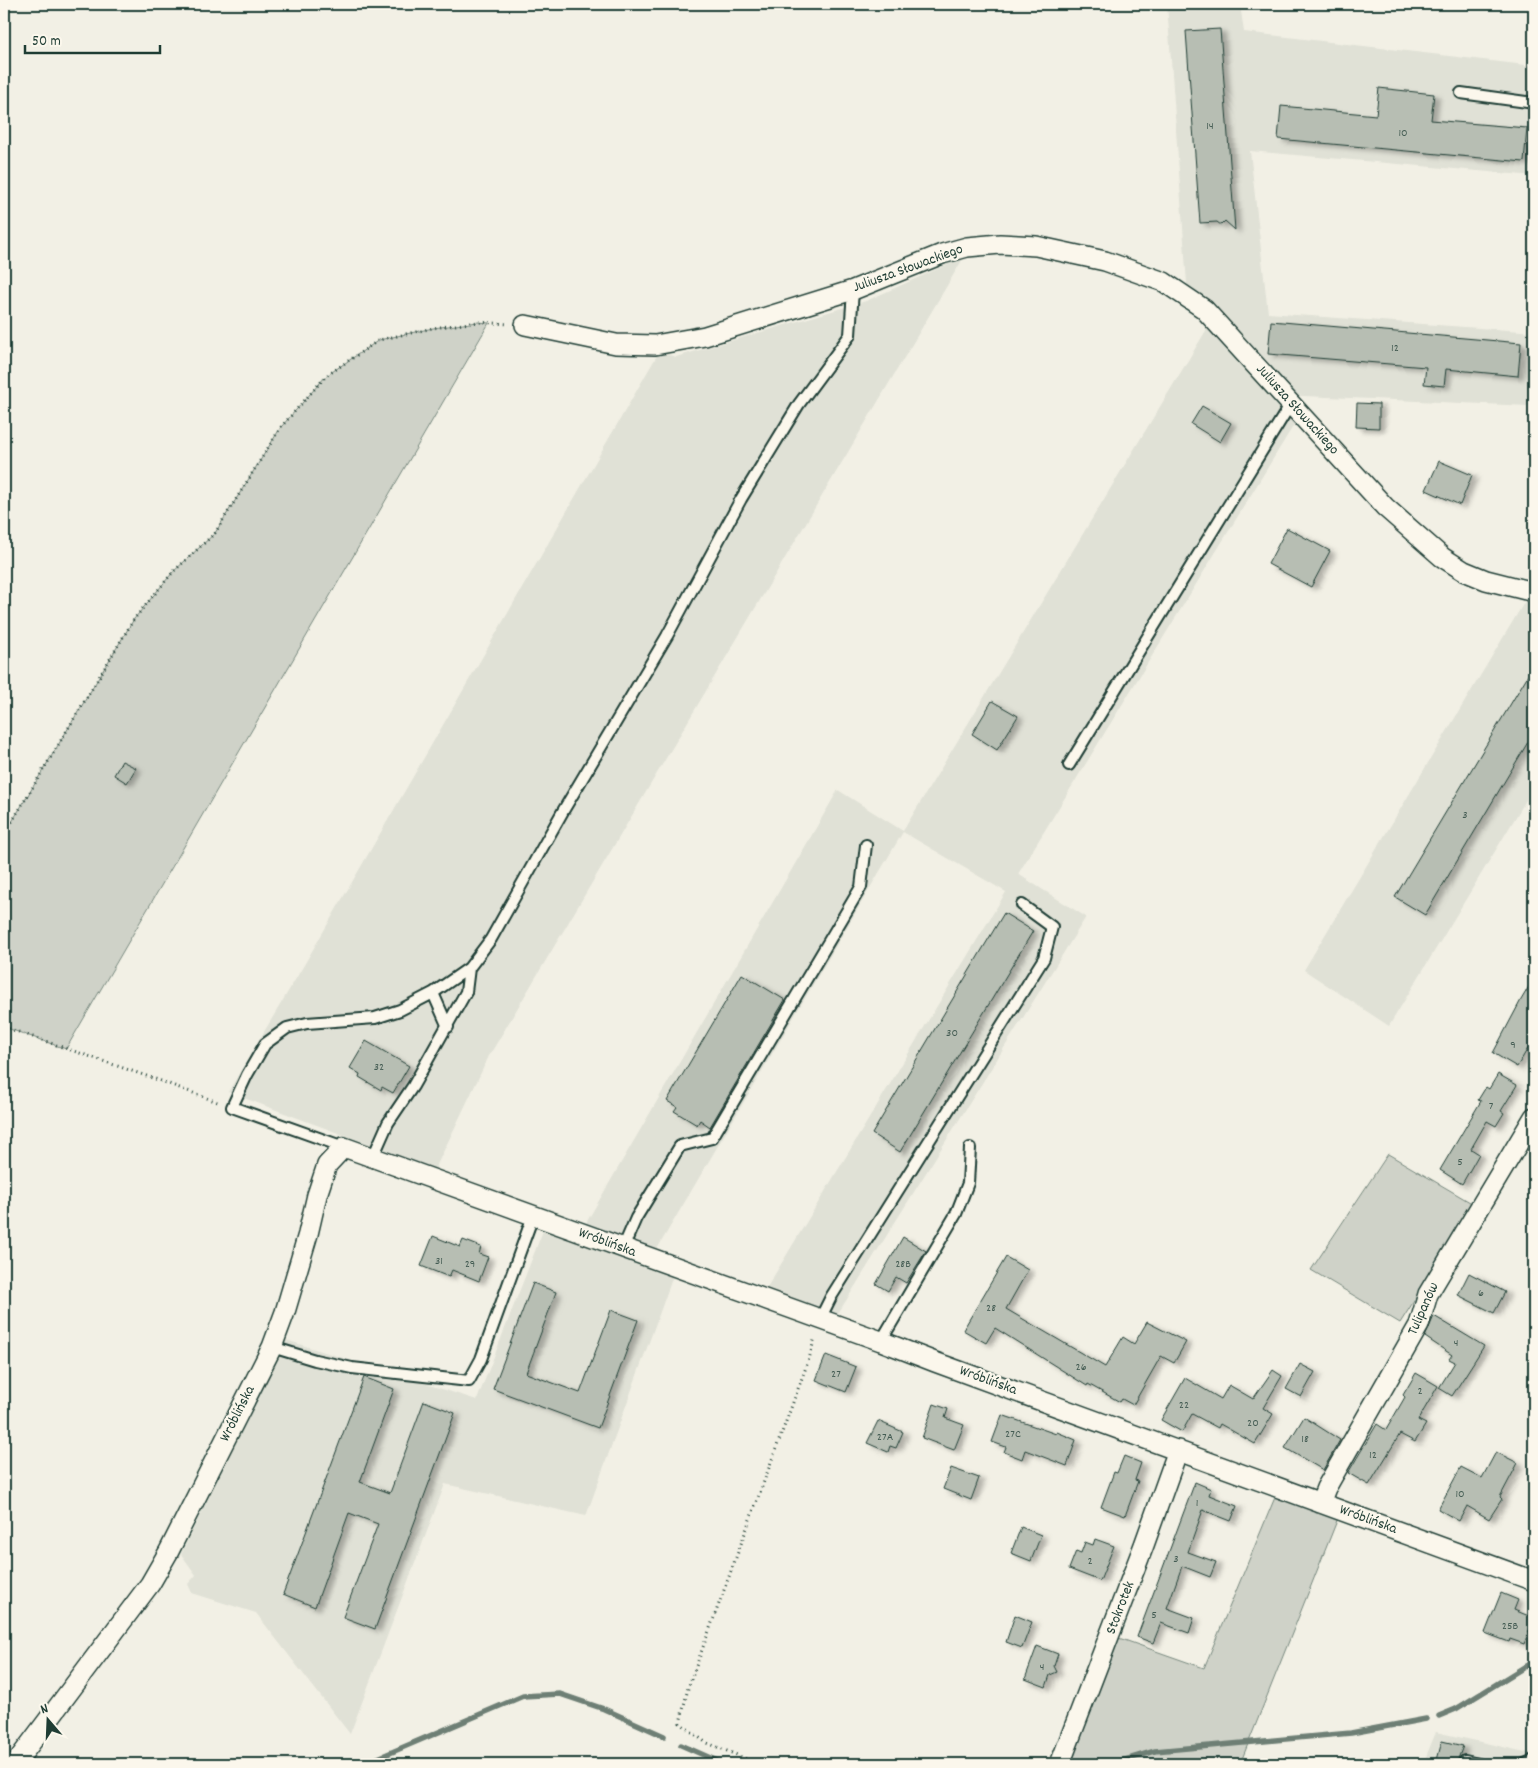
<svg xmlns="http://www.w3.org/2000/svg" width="1538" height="1768" font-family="Dekko,sans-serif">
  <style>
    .built { fill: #e0e1d6 }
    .green { fill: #cfd2c8; stroke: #77887e }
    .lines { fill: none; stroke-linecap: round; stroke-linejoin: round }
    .stream { stroke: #6e7f75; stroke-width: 5.5 }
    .building { fill: #b7beb3; stroke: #1f3d34; filter: url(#shadow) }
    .service-casing { stroke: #1f3d34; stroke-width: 14 }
    .minor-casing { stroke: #1f3d34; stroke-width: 22 }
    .path { stroke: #1f3d34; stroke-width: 3; stroke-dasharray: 1 4; stroke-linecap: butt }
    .service { stroke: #fbf7ec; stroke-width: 10 }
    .minor { stroke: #fbf7ec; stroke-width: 19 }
    .labels { text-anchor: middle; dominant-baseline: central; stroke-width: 4.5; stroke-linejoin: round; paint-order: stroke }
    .number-label { font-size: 12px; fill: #455d54 }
    .street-label { font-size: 15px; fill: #1f3d34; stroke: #fbf7ec }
  </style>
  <defs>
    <filter id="shadow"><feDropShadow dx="5.5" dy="3" stdDeviation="2.5" flood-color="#0004"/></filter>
  </defs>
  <rect width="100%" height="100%" fill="#f2f0e5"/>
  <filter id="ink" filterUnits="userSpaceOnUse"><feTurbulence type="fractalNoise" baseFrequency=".02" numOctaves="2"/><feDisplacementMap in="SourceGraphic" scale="10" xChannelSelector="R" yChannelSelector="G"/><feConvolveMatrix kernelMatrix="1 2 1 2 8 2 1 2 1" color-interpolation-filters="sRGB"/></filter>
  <g filter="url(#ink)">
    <!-- built -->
    <path class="built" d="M1167,4H1240L1244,32L1534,66V176L1250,151L1268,313L1534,332V392L1529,406L1282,395L1300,415L1018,874L1086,917L837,1315L766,1289L1006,892L903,832L657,1249L586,1223L838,790L903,831L1213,319L1188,298Z
      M964,257L489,1056L435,1169L228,1092L304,965L659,352L676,357L866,301Z
      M1531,591L1534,592V787L1389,1026L1304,970Z
      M544,1228L673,1276L586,1516L445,1484L350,1734L256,1613L192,1593L188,1584L196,1575L181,1554L286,1340L477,1400Z
      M1436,1732L1534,1754V1764H1423Z"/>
    <!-- green -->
    <path class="green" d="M478,322L489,323L66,1049L4,1027V835L134,619L173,572L215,533L281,427L326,376L379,340L433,328Z
      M1388,1154L1475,1205L1400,1323L1311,1270Z
      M1276,1495L1338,1518L1240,1764H1071L1116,1637L1204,1668Z"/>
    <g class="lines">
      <!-- stream -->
      <path class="stream" d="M1439,1716L1456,1709L1534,1661
        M681,1745L724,1764
        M364,1764L523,1696L560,1694L604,1709L664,1736
        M1112,1764L1155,1751L1351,1733L1426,1719"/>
    </g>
    <!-- building -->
    <path class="building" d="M1220,29L1235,230L1225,221L1221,225L1217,222L1200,223L1186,31Z
      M1379,88L1434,94L1431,120L1527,128L1524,162L1278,139L1281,106L1376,115Z
      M1271,321L1521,343L1518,376L1446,369L1444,386L1424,384L1426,367L1268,354Z
      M1357,403L1379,404V428L1356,427Z
      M1202,406L1231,423L1220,442L1191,424Z
      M1439,461L1472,475L1460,505L1426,490Z
      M1287,528L1330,551L1311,587L1268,564Z
      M1534,665V732L1425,915L1395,897Z
      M992,701L1018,716L997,750L972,734Z
      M122,761L136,768L127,783L114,775Z
      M1004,913L1033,931L900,1152L872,1134Z
      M742,974L785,1000L710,1127L700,1120L697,1125L674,1111L677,1107L667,1101Z
      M1534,978V1038L1517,1067L1493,1053L1521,1000Z
      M366,1041L409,1066L393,1093L382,1087L381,1090L359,1077L360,1074L350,1068Z
      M1498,1074L1517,1085L1501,1111L1504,1113L1496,1126L1487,1121L1471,1149L1479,1154L1462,1184L1440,1170L1481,1101L1478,1100L1486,1087L1489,1089Z
      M433,1236L460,1247L463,1240L481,1247L479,1254L488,1257L479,1281L452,1270L449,1277L421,1266Z
      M903,1237L926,1251L906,1283L896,1277L888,1291L876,1284Z
      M1006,1257L1028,1270L1006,1309L1105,1367L1123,1337L1134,1344L1147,1322L1186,1342L1174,1363L1161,1356L1133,1405L1122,1399L1120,1402L1088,1384L1087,1386L995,1328L986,1343L963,1330Z
      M1469,1273L1505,1292L1494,1313L1458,1295Z
      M533,1283L556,1292L526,1373L580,1393L611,1310L638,1320L598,1428L493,1389Z
      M1434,1316L1484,1346L1452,1396L1439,1388L1455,1362L1449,1359L1452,1355L1425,1337Z
      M826,1355L856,1367L846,1392L816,1380Z
      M1300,1364L1315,1372L1301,1397L1286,1389Z
      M1273,1370L1282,1376L1263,1408L1273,1414L1255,1444L1220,1424L1218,1428L1192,1414L1182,1432L1161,1420L1185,1378L1221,1399L1229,1385L1253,1399Z
      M1416,1373L1438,1386L1418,1420L1426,1424L1415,1442L1400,1434L1369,1485L1348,1473L1377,1424L1386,1430L1405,1397L1403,1395Z
      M364,1377L394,1389L360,1482L390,1493L424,1401L455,1413L375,1629L343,1617L378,1524L349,1513L315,1607L283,1594Z
      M934,1404L948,1409L945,1418L964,1425L954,1450L922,1438Z
      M1002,1415L1056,1434L1057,1432L1076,1440L1067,1466L1025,1450L1022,1459L1004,1452L1006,1447L992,1442Z
      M1304,1417L1340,1440L1323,1470L1285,1448Z
      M878,1421L903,1432L896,1448L890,1446L888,1452L867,1443Z
      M1496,1452L1518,1463L1500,1497L1502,1499L1489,1519L1467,1506L1459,1521L1438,1509L1461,1467L1482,1478Z
      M1124,1456L1141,1463L1135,1480L1138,1481L1125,1516L1101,1507L1114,1472L1117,1473Z
      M951,1468L979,1478L971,1500L943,1489Z
      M1195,1482L1211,1489L1209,1495L1237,1506L1231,1521L1203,1510L1188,1552L1216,1562L1210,1577L1182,1566L1167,1608L1194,1618L1189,1633L1161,1623L1153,1643L1137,1637Z
      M1021,1527L1041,1535L1031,1561L1011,1553Z
      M1095,1539L1114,1546L1100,1581L1069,1569L1076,1551L1081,1553L1085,1542L1093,1545Z
      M1501,1593L1518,1600L1514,1610L1534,1618L1524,1644L1510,1639L1509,1642L1485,1633Z
      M1015,1615L1032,1622L1022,1648L1006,1642Z
      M1037,1646L1058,1654L1054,1666L1057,1672L1050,1675L1046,1687L1025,1679Z
      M1442,1741L1463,1746L1458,1759L1459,1764H1436Z"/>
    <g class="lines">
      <!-- service casing -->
      <g class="service-casing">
        <path id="service" d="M1461,93L1534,103
          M1069,765L1290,405
          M433,993L448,1027
          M344,1147L232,1107L247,1075L265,1044L287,1028L307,1023L375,1018L400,1010L433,993L469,968L491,939L563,811L667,636L741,499L799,404L850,335L853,290
          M373,1157L388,1123L413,1086L466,992L469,968
          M623,1248L636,1218L680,1146L712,1138L861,887L866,845
          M820,1319L831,1297L1044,958L1052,927L1022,905
          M881,1341L956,1214L968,1183L970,1148
          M272,1347L315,1360L352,1368L469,1381L481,1359L533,1216
          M1465,1761L1479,1764
          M1525,1764L1534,1760"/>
      </g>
      <!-- minor casing -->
      <g class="minor-casing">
        <path id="minor" d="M525,325L616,344L655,345L705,336L853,290L942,254L967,247L1000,244L1036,246L1105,261L1164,282L1204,309L1385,507L1442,557L1464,571L1486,580L1534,592
          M1320,1503L1326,1488L1419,1325L1428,1294L1534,1117
          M15,1764L150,1584L169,1551L272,1347L285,1312L308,1234L317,1195L327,1165L344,1147L881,1341L935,1362L1534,1581
          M1060,1764L1144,1545L1178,1450"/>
      </g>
      <!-- path -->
      <path class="path" d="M4,835L134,619L173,572L215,533L281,427L326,376L379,340L433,328L478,322L509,324
        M4,1027L161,1081L220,1103
        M765,1764L749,1760L705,1742L680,1723L688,1688L809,1359L815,1337"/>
      <!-- service -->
      <use href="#service" class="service"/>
      <!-- minor -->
      <use href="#minor" class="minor"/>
    </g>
  </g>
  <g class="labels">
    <!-- number labels -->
    <g class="number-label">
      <text x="1210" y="126">14</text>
      <text x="1403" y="133">10</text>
      <text x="1395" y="348">12</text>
      <text x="1465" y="815">3</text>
      <text x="952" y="1033">30</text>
      <text x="1513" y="1045">9</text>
      <text x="379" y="1067">32</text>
      <text x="1491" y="1106">7</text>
      <text x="1460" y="1162">5</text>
      <text x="439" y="1261">31</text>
      <text x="470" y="1264">29</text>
      <text x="903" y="1264">28B</text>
      <text x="1481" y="1293">6</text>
      <text x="991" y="1308">28</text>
      <text x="1456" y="1343">4</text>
      <text x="1081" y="1367">26</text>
      <text x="836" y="1374">27</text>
      <text x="1420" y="1391">2</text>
      <text x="1184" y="1405">22</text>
      <text x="1253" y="1423">20</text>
      <text x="1013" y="1434">27C</text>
      <text x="885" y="1437">27A</text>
      <text x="1305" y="1439">18</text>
      <text x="1373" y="1455">12</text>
      <text x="1460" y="1494">10</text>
      <text x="1197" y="1503">1</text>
      <text x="1176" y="1559">3</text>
      <text x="1090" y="1561">2</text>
      <text x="1154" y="1615">5</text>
      <text x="1510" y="1626">25B</text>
      <text x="1042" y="1667">4</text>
    </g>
    <!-- street labels -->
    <g class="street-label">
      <text transform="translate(908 269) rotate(-20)">Juliusza Słowackiego</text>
      <text transform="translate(1297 410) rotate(48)">Juliusza Słowackiego</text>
      <text transform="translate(607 1243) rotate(20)">Wróblińska</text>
      <text transform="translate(1424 1309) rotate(-66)">Tulipanów</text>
      <text transform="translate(988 1381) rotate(20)">Wróblińska</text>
      <text transform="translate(238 1414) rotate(-63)">Wróblińska</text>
      <text transform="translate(1368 1520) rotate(20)">Wróblińska</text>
      <text transform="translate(1121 1608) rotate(-69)">Stokrotek</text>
    </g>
  </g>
  <!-- margin -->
  <rect width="1538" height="1768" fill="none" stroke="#fbf7ec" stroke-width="20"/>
  <rect x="10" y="10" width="1518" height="1748" fill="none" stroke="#1f3d34" stroke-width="2" filter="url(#ink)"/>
  <!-- north arrow -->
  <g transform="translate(48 1720) rotate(341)" stroke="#fbf7ec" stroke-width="4" paint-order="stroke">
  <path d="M0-4L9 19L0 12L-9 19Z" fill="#1f3d34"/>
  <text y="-8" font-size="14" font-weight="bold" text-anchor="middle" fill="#1f3d34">N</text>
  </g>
  <!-- scale -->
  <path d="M25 45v8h135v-8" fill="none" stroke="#1f3d34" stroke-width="2.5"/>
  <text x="32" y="45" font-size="15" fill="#1f3d34" stroke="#fbf7ec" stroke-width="4" paint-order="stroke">50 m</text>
</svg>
